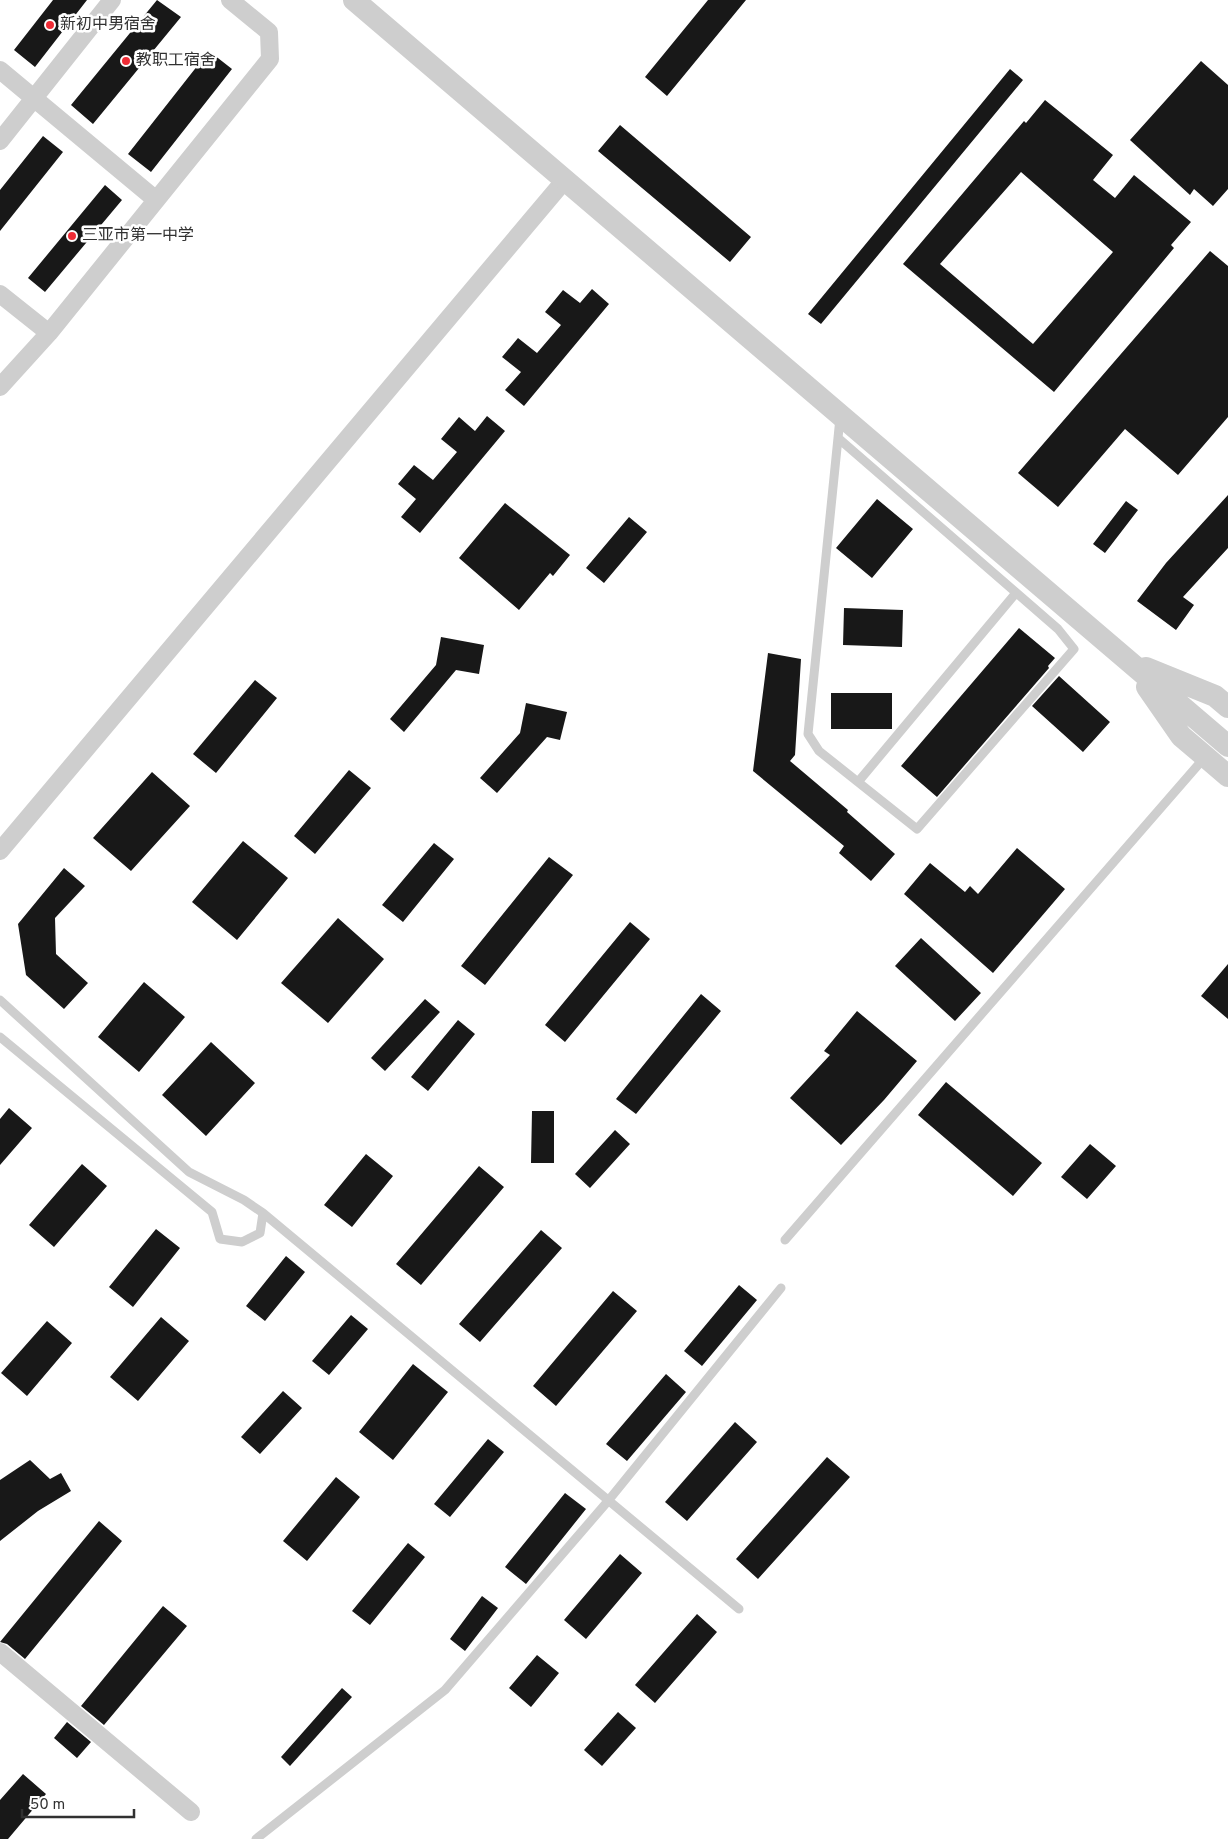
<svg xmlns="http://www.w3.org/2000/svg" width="1228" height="1839" font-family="Overpass,'Noto Sans SC',sans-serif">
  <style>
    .building { fill: #181818; fill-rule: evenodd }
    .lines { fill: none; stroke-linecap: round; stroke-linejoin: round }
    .service { stroke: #cecece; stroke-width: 9 }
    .minor { stroke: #cecece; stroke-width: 18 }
    .tertiary { stroke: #cecece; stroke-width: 22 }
    .poi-dot { fill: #ef2c36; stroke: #fff; stroke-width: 2 }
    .labels { text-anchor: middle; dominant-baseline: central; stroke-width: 5; stroke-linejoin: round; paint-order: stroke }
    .poi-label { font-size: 16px; fill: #313131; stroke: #fff; text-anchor: start }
  </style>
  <rect width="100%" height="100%" fill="#fff"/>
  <!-- building -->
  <path class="building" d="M53,0H87L35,67L14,50Z
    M157,0L181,17L93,124L71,105Z
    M708,0H746L667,96L645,77Z
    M209,51L232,69L151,172L128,154Z
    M1201,61L1228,85V189L1213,206L1194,189L1190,195L1130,140Z
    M1010,69L1023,80L821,324L808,314Z
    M1045,100L1113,155L1093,180L1115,198L1134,175L1191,222L1171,245L1174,248L1054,392L903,264L1024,121L1026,123ZM1021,172L1113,252L1033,344L940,264Z
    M620,125L751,237L730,262L598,151Z
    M43,136L63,152L0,231V190Z
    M105,185L122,200L45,292L28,278Z
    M1210,251L1228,266V417L1178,475L1125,429L1058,507L1018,473Z
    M592,289L609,304L524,406L505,390L521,372L502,357L518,338L537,353L561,325L545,312L563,290L580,303Z
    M487,416L505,431L420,533L401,517L416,499L398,484L414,465L433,480L457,452L441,439L459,417L475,431Z
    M1228,495V548L1183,597L1194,605L1176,630L1137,601L1166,563Z
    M877,499L913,529L872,578L836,548Z
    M1126,501L1138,510L1105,553L1093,544Z
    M505,503L570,555L553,576L550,573L519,610L459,558Z
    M629,517L647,532L604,583L586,568Z
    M844,608L903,610L902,647L843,645Z
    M1019,628L1055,658L1048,666L1049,668L937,797L901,766Z
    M441,637L484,645L479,674L456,670L404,732L390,719L436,665Z
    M768,653L801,659L795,755L790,761L848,810L847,812L895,854L871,881L839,853L844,846L753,771Z
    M1059,676L1110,722L1083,752L1032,706Z
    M255,680L277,698L216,773L193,754Z
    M831,693H892V729H831Z
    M526,703L567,712L560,740L547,737L497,793L480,778L520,733Z
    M349,770L371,788L315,854L294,836Z
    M152,772L190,806L131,871L93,838Z
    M243,841L288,878L237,940L192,902Z
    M434,843L454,859L403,922L382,905Z
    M1017,848L1065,889L993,973L904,894L930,863L965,892L970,886L978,894Z
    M549,857L573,875L485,985L461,966Z
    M64,868L85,886L55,918L56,954L88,983L64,1009L26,975L18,924Z
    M338,918L384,959L328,1023L281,983Z
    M630,922L650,939L565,1042L545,1025Z
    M921,938L981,993L955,1021L895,966Z
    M1228,964V1019L1201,996Z
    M144,982L185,1017L139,1072L98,1037Z
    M701,994L721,1011L636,1114L616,1099Z
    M425,999L440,1012L385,1071L371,1058Z
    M857,1011L917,1061L884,1100L841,1145L790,1098L830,1055L824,1051Z
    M458,1020L475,1034L428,1091L411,1077Z
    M211,1042L255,1083L206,1136L162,1095Z
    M946,1082L1042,1163L1013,1196L918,1115Z
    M9,1108L32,1128L0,1165V1119Z
    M532,1111H554V1163H531Z
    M615,1130L630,1144L590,1188L575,1174Z
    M1090,1144L1116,1166L1087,1199L1061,1177Z
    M366,1154L393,1176L352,1227L324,1205Z
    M82,1164L107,1186L54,1247L29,1225Z
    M479,1166L504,1187L421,1285L396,1264Z
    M156,1229L180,1248L133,1307L109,1287Z
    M541,1230L562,1248L480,1342L459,1324Z
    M286,1256L305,1272L265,1321L246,1306Z
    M739,1285L757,1300L702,1366L684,1351Z
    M613,1291L637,1311L556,1406L533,1386Z
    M351,1315L368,1329L329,1375L312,1361Z
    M161,1317L189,1341L138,1401L110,1377Z
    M47,1321L72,1343L27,1396L1,1373Z
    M413,1364L448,1392L393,1460L359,1432Z
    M666,1374L686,1392L627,1461L606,1444Z
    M283,1391L302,1408L260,1454L241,1437Z
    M735,1422L757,1442L687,1521L665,1502Z
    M488,1439L504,1452L450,1517L434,1504Z
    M827,1457L850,1477L758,1579L736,1559Z
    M30,1460L50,1479L61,1473L71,1491L38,1511L0,1541V1480Z
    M336,1477L360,1497L307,1561L283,1541Z
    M565,1493L586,1509L526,1584L505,1567Z
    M99,1521L122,1541L25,1659L7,1644L0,1642Z
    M408,1543L425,1557L370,1625L352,1611Z
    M620,1554L642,1573L586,1639L564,1620Z
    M482,1596L498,1608L465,1651L450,1639Z
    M163,1606L187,1626L104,1725L81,1706Z
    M697,1614L717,1632L655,1703L635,1685Z
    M537,1655L559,1673L531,1707L509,1688Z
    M342,1688L352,1697L290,1766L281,1757Z
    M618,1712L636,1728L602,1766L584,1750Z
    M67,1722L91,1742L77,1758L54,1738Z
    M23,1774L46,1794L8,1839H0V1800Z"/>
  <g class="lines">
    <!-- service -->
    <path class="service" d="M838,438L1058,629L1074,649L917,829L819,751L808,734L838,438L840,418
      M858,782L1016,593
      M0,1000L189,1172L244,1200L263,1213L260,1233L242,1242L220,1239L212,1212L0,1037
      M263,1213L739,1609
      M785,1240L1205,757
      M256,1839L445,1690L608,1501L781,1288"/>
    <!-- minor -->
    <path class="minor" d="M0,70L155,199
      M0,141L112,0
      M0,294L49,333
      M0,387L49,333L270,59L269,32L230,0
      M0,851L564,181
      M0,1652L191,1812"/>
    <!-- tertiary -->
    <path class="tertiary" d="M354,0L1228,746
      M1146,668L1215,696L1228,707
      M1147,687L1181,736L1228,776"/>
  </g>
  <!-- markers -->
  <g class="poi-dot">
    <circle cx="50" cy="25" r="5"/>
    <circle cx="126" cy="61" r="5"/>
    <circle cx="72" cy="236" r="5"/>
  </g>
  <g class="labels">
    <!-- poi labels -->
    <g class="poi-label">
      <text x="60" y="25">新初中男宿舍</text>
      <text x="136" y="61">教职工宿舍</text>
      <text x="82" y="236">三亚市第一中学</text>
    </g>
  </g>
  <!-- scale -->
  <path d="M22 1809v8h112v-8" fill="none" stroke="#313131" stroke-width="2.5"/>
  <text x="30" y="1809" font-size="15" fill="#313131" stroke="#ffffff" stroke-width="4" paint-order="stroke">50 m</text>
</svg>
